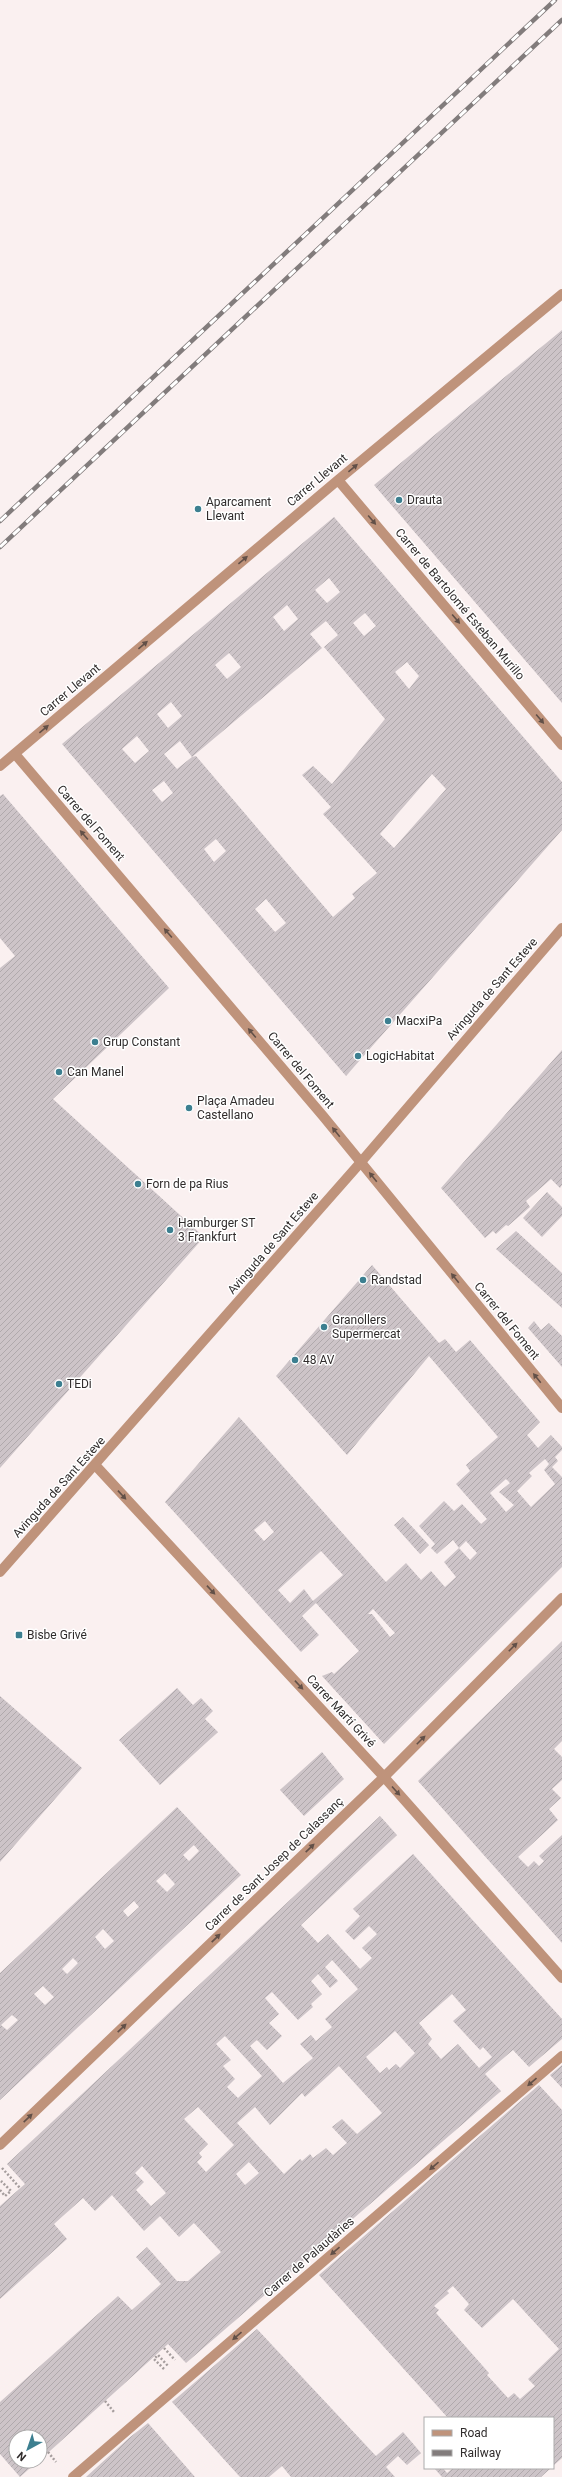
<svg xmlns="http://www.w3.org/2000/svg" width="562" height="2477" font-family="Roboto,sans-serif">
  <style>
    .building { fill: url(#building-hatch); fill-rule: evenodd }
    .lines { fill: none; stroke-linecap: round; stroke-linejoin: round }
    .path { stroke: #a59d9d; stroke-width: 2.5; stroke-dasharray: 2 2; stroke-linecap: butt }
    .minor { stroke: #bf937b; stroke-width: 10 }
    .tertiary { stroke: #bf937b; stroke-width: 10 }
    .rail-casing { stroke: #827c7c; stroke-width: 4.5 }
    .rail { stroke: #fff; stroke-width: 3; stroke-dasharray: 9; stroke-linecap: butt }
    .oneway { fill: #625048 }
    .poi-dot { fill: #3c7f90; stroke: #fff; stroke-width: 1.5 }
    .labels { text-anchor: middle; dominant-baseline: central; stroke-width: 3; stroke-linejoin: round; paint-order: stroke }
    .street-label { font-size: 12px; fill: #302c2c; stroke: #fff }
    .poi-label { font-size: 12px; fill: #302c2c; stroke: #fff; text-anchor: start }
  </style>
  <defs>
    <pattern id="building-hatch" width="6" height="6" patternUnits="userSpaceOnUse"><rect width="6" height="6" fill="#cdc4c8"/><path d="M-1 1l2-2M0 6l6-6M5 7l2-2" fill="none" stroke="#b0a9ac"/></pattern>
  </defs>
  <rect width="100%" height="100%" fill="#faf0f0"/>
  <!-- building -->
  <path class="building" d="M562,330V703L374,485Z
    M334,517L562,782V830L346,1076L62,744ZM329,578L340,592L327,603L315,590ZM287,605L298,619L284,631L273,617ZM365,613L376,626L364,636L353,623ZM326,621L338,635L324,647L385,719L332,784L313,766L302,775L331,807L323,814L377,873L352,894L355,898L333,917L196,756L192,757L177,769L164,754L180,741L192,757L322,648L310,634ZM229,653L241,667L227,679L215,665ZM407,662L419,676L409,689L395,672ZM171,702L182,716L168,728L157,714ZM137,736L149,751L135,763L122,749ZM432,774L446,789L394,848L380,834ZM164,781L173,793L162,802L152,790ZM216,839L226,851L214,862L204,849ZM266,899L286,923L275,932L255,909Z
    M3,794L169,988L53,1099L204,1237L0,1468V968L15,956L0,938V796Z
    M562,1050V1185L560,1188L551,1179L526,1201L530,1207L508,1226L506,1225L496,1234L493,1231L485,1238L441,1188Z
    M547,1192L562,1207V1216L542,1237L523,1218Z
    M516,1231L562,1273V1308L496,1249Z
    M372,1265L439,1343L445,1339L456,1352L470,1340L540,1422L527,1435L538,1448L551,1435L562,1447V1450L555,1457L558,1461L552,1467L562,1477V1567L384,1744L322,1676L332,1672L334,1674L359,1651L316,1603L302,1616L319,1635L301,1652L165,1502L239,1417L386,1582L406,1563L421,1580L431,1571L445,1587L456,1577L444,1562L459,1548L470,1560L477,1553L466,1541L459,1548L453,1540L437,1554L431,1548L435,1544L419,1526L444,1501L454,1511L462,1504L481,1524L487,1519L456,1484L470,1471L466,1465L498,1437L429,1356L347,1455L276,1376ZM545,1459L549,1464L544,1470L555,1484L531,1507L517,1491L532,1476L529,1473ZM506,1479L510,1483L499,1492L514,1505L506,1512L490,1493ZM265,1521L274,1532L264,1541L254,1530ZM321,1551L343,1575L313,1601L304,1589L290,1603L278,1590ZM373,1609L395,1633L390,1637L372,1614H368Z
    M534,1321L541,1330L549,1323L562,1336V1367L528,1328Z
    M403,1517L429,1545L420,1554L394,1525Z
    M562,1641V1741L554,1749L562,1757V1780L552,1789L561,1798L549,1809L558,1820L518,1857L528,1867L534,1861L539,1866L544,1861L539,1856L562,1835V1943L418,1781Z
    M177,1688L193,1705L201,1698L213,1711L205,1719L218,1732L160,1785L119,1740Z
    M0,1696L82,1768L0,1862Z
    M322,1752L344,1779L304,1816L280,1790Z
    M177,1807L241,1875L0,2100V1973ZM194,1845L199,1851L189,1861L183,1855ZM165,1873L175,1884L167,1892L156,1881ZM134,1901L139,1907L128,1917L123,1911ZM103,1929L114,1941L105,1949L95,1937ZM73,1958L78,1963L67,1974L62,1969ZM43,1986L54,1997L45,2005L34,1994ZM12,2015L18,2020L7,2030L1,2025Z
    M380,1816L397,1835L301,1925L318,1943L328,1934L360,1969L372,1958L362,1948L377,1934L369,1926L354,1940L345,1931L360,1916L353,1909L413,1854L562,2019V2039L529,2067L513,2050L485,2074L501,2091L186,2363L168,2344L40,2460V2437H16V2461H38L20,2477L0,2454V2402L118,2296L132,2310L161,2284L136,2257L147,2247L177,2281H188L221,2252L194,2223L179,2237L160,2216L144,2231L112,2195L95,2211L83,2198L54,2224L67,2239L0,2299V2206L25,2184L7,2164ZM332,1960L358,1989L325,2019L332,2027L316,2041L311,2035L300,2044L313,2058L283,2083L250,2046L257,2040L267,2050L282,2036L269,2023L279,2014L265,1998L272,1992L298,2020L313,2007L311,2004L322,1994L311,1981L318,1974L330,1988L338,1981L325,1967ZM452,1994L466,2010L453,2021L480,2050L483,2047L492,2057L479,2068L458,2044L441,2059L428,2044L432,2039L419,2023ZM395,2031L415,2053L400,2068L396,2064L389,2070L387,2067L380,2073L366,2057ZM225,2036L262,2076L238,2098L227,2087L235,2079L223,2066L231,2060L216,2044ZM339,2066L382,2113L357,2134L342,2119L332,2127L347,2143L333,2155L326,2148L313,2158L310,2154L302,2161L300,2159L284,2174L237,2123L255,2107L270,2125L302,2093L305,2097ZM198,2107L234,2145L206,2172L197,2162L202,2157L199,2153L208,2144L184,2119ZM249,2162L259,2173L245,2185L236,2174ZM142,2166L166,2193L151,2206L136,2190L144,2182L135,2173Z
    M562,2065V2088L550,2075Z
    M539,2085L562,2110V2458L553,2466V2418H448L319,2275ZM453,2286L469,2304L464,2310L482,2328L513,2299L559,2349L528,2379L535,2386L520,2399L514,2393L508,2398L487,2375L489,2373L436,2313L439,2310L434,2306L449,2293L447,2291Z
    M257,2329L376,2456L403,2432L421,2453L407,2465L398,2456L386,2467L395,2477H291L282,2466L269,2477H240L172,2402Z
    M148,2423L195,2477H86L129,2438Z
    M434,2468H443L447,2473L453,2468H551L541,2477H442Z"/>
  <g class="lines">
    <!-- path -->
    <path class="path" d="M2,2168L20,2188
      M0,2190L5,2196L11,2191L1,2181
      M164,2348L175,2360
      M164,2369L154,2359L158,2355L168,2366
      M105,2401L114,2412
      M48,2452L56,2462"/>
    <!-- minor -->
    <path class="minor" d="M338,480L562,745
      M15,754L323,1116L562,1408
      M0,766L338,480L562,294
      M96,1466L384,1777L562,1978
      M0,2145L384,1777L562,1598
      M73,2477L562,2056"/>
    <!-- tertiary -->
    <path class="tertiary" d="M0,1572L361,1162L562,928"/>
    <!-- rail casing -->
    <g class="rail-casing">
      <path id="rail" d="M0,521L555,0
        M0,547L562,20"/>
    </g>
    <!-- rail -->
    <use href="#rail" class="rail"/>
  </g>
  <!-- one-way arrows -->
  <defs><path id="oneway-solid" d="M-6-.8H1V-3.2L6.5 0L1 3.2V.8H-6Z"/></defs>
  <g class="oneway">
    <use href="#oneway-solid" transform="translate(353 468) rotate(-40)"/>
    <use href="#oneway-solid" transform="translate(372 520) rotate(50)"/>
    <use href="#oneway-solid" transform="translate(243 560) rotate(-40)"/>
    <use href="#oneway-solid" transform="translate(456 619) rotate(50)"/>
    <use href="#oneway-solid" transform="translate(143 645) rotate(-40)"/>
    <use href="#oneway-solid" transform="translate(540 719) rotate(50)"/>
    <use href="#oneway-solid" transform="translate(44 729) rotate(-40)"/>
    <use href="#oneway-solid" transform="translate(84 835) rotate(-131)"/>
    <use href="#oneway-solid" transform="translate(168 933) rotate(-131)"/>
    <use href="#oneway-solid" transform="translate(252 1033) rotate(-130)"/>
    <use href="#oneway-solid" transform="translate(336 1132) rotate(-129)"/>
    <use href="#oneway-solid" transform="translate(373 1177) rotate(-129)"/>
    <use href="#oneway-solid" transform="translate(455 1278) rotate(-129)"/>
    <use href="#oneway-solid" transform="translate(537 1378) rotate(-129)"/>
    <use href="#oneway-solid" transform="translate(122 1495) rotate(47)"/>
    <use href="#oneway-solid" transform="translate(211 1590) rotate(47)"/>
    <use href="#oneway-solid" transform="translate(513 1647) rotate(-45)"/>
    <use href="#oneway-solid" transform="translate(299 1685) rotate(47)"/>
    <use href="#oneway-solid" transform="translate(421 1740) rotate(-45)"/>
    <use href="#oneway-solid" transform="translate(396 1791) rotate(48)"/>
    <use href="#oneway-solid" transform="translate(310 1848) rotate(-44)"/>
    <use href="#oneway-solid" transform="translate(216 1938) rotate(-44)"/>
    <use href="#oneway-solid" transform="translate(122 2028) rotate(-44)"/>
    <use href="#oneway-solid" transform="translate(532 2082) rotate(139)"/>
    <use href="#oneway-solid" transform="translate(28 2118) rotate(-44)"/>
    <use href="#oneway-solid" transform="translate(434 2166) rotate(139)"/>
    <use href="#oneway-solid" transform="translate(335 2251) rotate(139)"/>
    <use href="#oneway-solid" transform="translate(237 2336) rotate(139)"/>
  </g>
  <!-- markers -->
  <g class="poi-dot">
    <circle cx="399" cy="500" r="4"/>
    <circle cx="198" cy="509" r="4"/>
    <circle cx="388" cy="1021" r="4"/>
    <circle cx="95" cy="1042" r="4"/>
    <circle cx="358" cy="1056" r="4"/>
    <circle cx="59" cy="1072" r="4"/>
    <circle cx="189" cy="1108" r="4"/>
    <circle cx="138" cy="1184" r="4"/>
    <circle cx="170" cy="1230" r="4"/>
    <circle cx="363" cy="1280" r="4"/>
    <circle cx="324" cy="1327" r="4"/>
    <circle cx="295" cy="1360" r="4"/>
    <circle cx="59" cy="1384" r="4"/>
    <rect x="15" y="1631" width="8" height="8" rx="2"/>
  </g>
  <g class="labels">
    <!-- street labels -->
    <g class="street-label">
      <text transform="translate(317 480) rotate(-40)">Carrer Llevant</text>
      <text transform="translate(460 604) rotate(50)">Carrer de Bartolomé Esteban Murillo</text>
      <text transform="translate(70 690) rotate(-40)">Carrer Llevant</text>
      <text transform="translate(91 823) rotate(49)">Carrer del Foment</text>
      <text transform="translate(492 989) rotate(-49)">Avinguda de Sant Esteve</text>
      <text transform="translate(301 1070) rotate(50)">Carrer del Foment</text>
      <text transform="translate(273 1243) rotate(-49)">Avinguda de Sant Esteve</text>
      <text transform="translate(507 1321) rotate(51)">Carrer del Foment</text>
      <text transform="translate(59 1487) rotate(-48)">Avinguda de Sant Esteve</text>
      <text transform="translate(341 1711) rotate(47)">Carrer Martí Grivé</text>
      <text transform="translate(274 1864) rotate(-44)">Carrer de Sant Josep de Calassanç</text>
      <text transform="translate(309 2257) rotate(-41)">Carrer de Palaudàries</text>
    </g>
    <!-- poi labels -->
    <g class="poi-label">
      <text x="407" y="500">Drauta</text>
      <text x="206" y="502">Aparcament<tspan x="206" dy="14">Llevant</tspan></text>
      <text x="396" y="1021">MacxiPa</text>
      <text x="103" y="1042">Grup Constant</text>
      <text x="366" y="1056">LogicHabitat</text>
      <text x="67" y="1072">Can Manel</text>
      <text x="197" y="1101">Plaça Amadeu<tspan x="197" dy="14">Castellano</tspan></text>
      <text x="146" y="1184">Forn de pa Rius</text>
      <text x="178" y="1223">Hamburger ST<tspan x="178" dy="14">3 Frankfurt</tspan></text>
      <text x="371" y="1280">Randstad</text>
      <text x="332" y="1320">Granollers<tspan x="332" dy="14">Supermercat</tspan></text>
      <text x="303" y="1360">48 AV</text>
      <text x="67" y="1384">TEDi</text>
      <text x="27" y="1635">Bisbe Grivé</text>
    </g>
  </g>
  <!-- legend -->
  <rect x="424" y="2417" width="130" height="52" fill="#ffffff" stroke="#acabab"/>
  <rect x="432" y="2430" width="20" height="6" fill="#bf937b" stroke="#acabab"/>
  <text x="460" y="2437" font-size="12" fill="#302c2c">Road</text>
  <rect x="432" y="2450" width="20" height="6" fill="#827c7c" stroke="#acabab"/>
  <text x="460" y="2457" font-size="12" fill="#302c2c">Railway</text>
  <!-- north arrow -->
  <g transform="translate(28 2449) rotate(220)"><circle r="19" fill="#ffffff" stroke="#acabab"/>
  <path d="M0-3L7 15L0 10L-7 15Z" fill="#3c7f90"/>
  <text y="-6" font-size="11" font-weight="bold" text-anchor="middle" fill="#302c2c">N</text>
  </g>
</svg>
